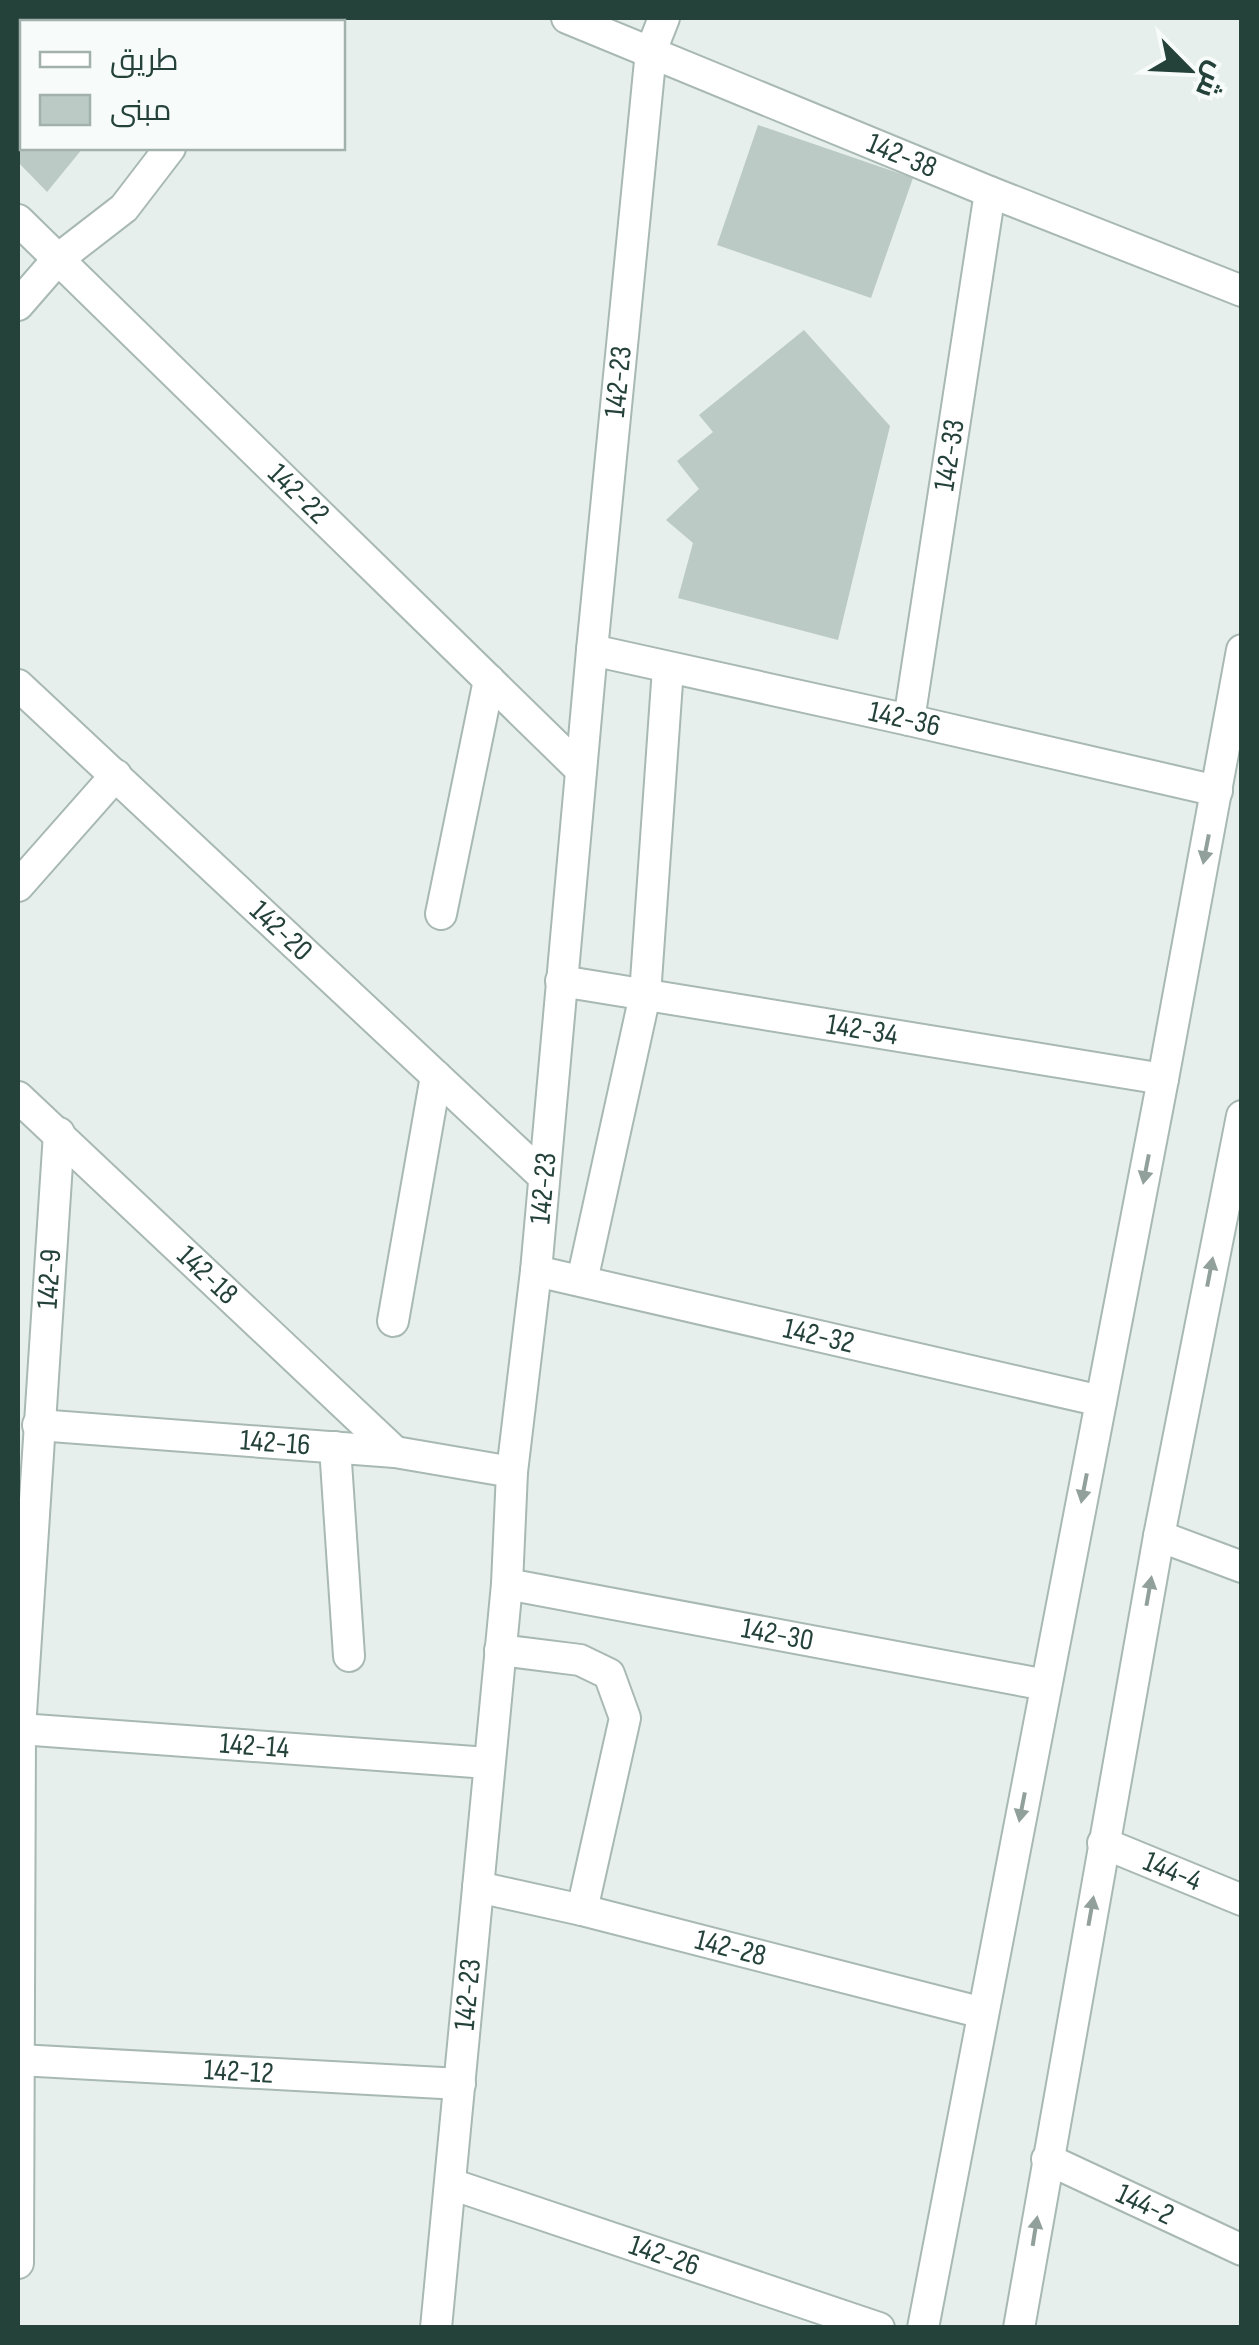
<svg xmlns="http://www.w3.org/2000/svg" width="1259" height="2345" font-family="'Sofia Sans Condensed',Cairo,sans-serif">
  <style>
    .building { fill: #bbcac4 }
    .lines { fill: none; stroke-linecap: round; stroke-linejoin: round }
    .minor-casing { stroke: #a8b8b2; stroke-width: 34 }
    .minor { stroke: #fff; stroke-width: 30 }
    .oneway { fill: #92a09c }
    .labels { text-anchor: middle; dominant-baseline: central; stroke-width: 9; stroke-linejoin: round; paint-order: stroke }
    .street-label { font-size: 30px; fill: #24423a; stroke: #f7fbf9 }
  </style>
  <rect width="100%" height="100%" fill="#e6efeb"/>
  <!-- building -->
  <path class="building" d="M18,18H132L131,22H22V148H83L47,192L18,162Z
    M758,125L913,178L871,298L717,245Z
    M804,330L890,426L838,640L678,598L693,543L666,520L699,489L677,461L713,432L699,415Z"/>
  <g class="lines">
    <!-- minor casing -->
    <g class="minor-casing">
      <g id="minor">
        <path id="s1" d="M567,18L990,192L1242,291"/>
        <path d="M203,22L204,18"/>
        <path id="s2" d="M18,220L581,770"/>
        <path d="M18,305L58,259L124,208L170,148"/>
        <path id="s3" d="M592,650L909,720L1217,791"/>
        <path id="s4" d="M18,685L544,1177"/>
        <path id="s5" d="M909,720L990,192"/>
        <path d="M18,886L116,775"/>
        <path d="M441,914L489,680"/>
        <path id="s6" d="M561,981L1163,1079"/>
        <path id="s7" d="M18,1097L395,1452"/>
        <path id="s8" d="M536,1271L1101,1401"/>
        <path d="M582,1281L645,995L668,668"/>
        <path d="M393,1321L436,1076"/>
        <path id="s9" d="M38,1425L395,1452L512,1472"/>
        <path d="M335,1447L349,1656"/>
        <path d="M1159,1536L1242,1567"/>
        <path id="s10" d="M507,1584L1046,1685"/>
        <path d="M500,1650L580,1660L609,1674L625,1718L582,1910"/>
        <path id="s11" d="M20,1729L488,1763"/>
        <path id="s12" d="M1103,1843L1242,1900"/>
        <path id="s13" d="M478,1887L582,1910L983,2013"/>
        <path id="s14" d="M19,2060L460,2084"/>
        <path id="s15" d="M1047,2159L1242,2250"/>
        <path id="s16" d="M451,2184L879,2328"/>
        <path id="s17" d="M18,2263L20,1729L59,1133"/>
        <path id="s18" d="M436,2328L507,1584L512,1472L536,1271L592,650L651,51L664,18"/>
        <path d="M923,2328L1163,1079L1242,650"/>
        <path d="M1019,2328L1159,1536L1242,1116"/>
      </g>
    </g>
    <!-- minor -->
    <use href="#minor" class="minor"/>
  </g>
  <!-- one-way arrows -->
  <defs><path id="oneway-solid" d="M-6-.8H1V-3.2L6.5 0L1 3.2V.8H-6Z" transform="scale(2.5)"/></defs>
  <g class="oneway">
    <use href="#oneway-solid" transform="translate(1206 849) rotate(101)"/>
    <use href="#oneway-solid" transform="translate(1146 1169) rotate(101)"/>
    <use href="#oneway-solid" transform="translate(1210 1272) rotate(-79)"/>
    <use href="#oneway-solid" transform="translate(1084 1488) rotate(101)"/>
    <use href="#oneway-solid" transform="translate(1149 1591) rotate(-80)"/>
    <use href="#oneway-solid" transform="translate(1022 1807) rotate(101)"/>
    <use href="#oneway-solid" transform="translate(1091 1911) rotate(-80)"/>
    <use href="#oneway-solid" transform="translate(1035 2231) rotate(-81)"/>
  </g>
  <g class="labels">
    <!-- street labels -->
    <g class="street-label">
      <text stroke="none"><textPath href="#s1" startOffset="362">142-38</textPath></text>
      <text stroke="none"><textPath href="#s18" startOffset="1955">142-23</textPath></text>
      <text stroke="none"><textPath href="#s5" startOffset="268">142-33</textPath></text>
      <text stroke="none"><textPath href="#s2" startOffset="392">142-22</textPath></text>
      <text stroke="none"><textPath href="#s3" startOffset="320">142-36</textPath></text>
      <text stroke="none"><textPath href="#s4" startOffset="360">142-20</textPath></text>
      <text stroke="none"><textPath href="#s6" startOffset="305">142-34</textPath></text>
      <text stroke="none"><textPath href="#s18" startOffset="1145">142-23</textPath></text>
      <text stroke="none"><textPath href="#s7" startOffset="260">142-18</textPath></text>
      <text stroke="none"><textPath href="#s17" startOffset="985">142-9</textPath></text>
      <text stroke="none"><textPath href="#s8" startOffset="290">142-32</textPath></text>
      <text stroke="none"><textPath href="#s9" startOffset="238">142-16</textPath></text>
      <text stroke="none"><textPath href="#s10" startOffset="275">142-30</textPath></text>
      <text stroke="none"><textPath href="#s11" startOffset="235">142-14</textPath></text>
      <text stroke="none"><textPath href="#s12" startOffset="75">144-4</textPath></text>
      <text stroke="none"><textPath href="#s13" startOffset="260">142-28</textPath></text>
      <text stroke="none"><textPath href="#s18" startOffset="335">142-23</textPath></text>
      <text stroke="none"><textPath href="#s14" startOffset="220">142-12</textPath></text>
      <text stroke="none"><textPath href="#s15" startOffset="108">144-2</textPath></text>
      <text stroke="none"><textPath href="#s16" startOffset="225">142-26</textPath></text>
    </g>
  </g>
  <!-- border -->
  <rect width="1259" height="2345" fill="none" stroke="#24423a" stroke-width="40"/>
  <!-- legend -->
  <rect x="20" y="20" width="325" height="130" fill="#f7fbf9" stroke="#a3b1ad" stroke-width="2.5"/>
  <rect x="40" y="52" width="50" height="15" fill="#ffffff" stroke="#a3b1ad" stroke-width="2.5"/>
  <text x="110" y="70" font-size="30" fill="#24423a">طريق</text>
  <rect x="40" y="95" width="50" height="30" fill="#bbcac4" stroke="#a3b1ad" stroke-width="2.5"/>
  <text x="110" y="120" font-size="30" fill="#24423a">مبنى</text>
  <!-- north arrow -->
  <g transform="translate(1189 70) rotate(114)" stroke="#f7fbf9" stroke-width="8" paint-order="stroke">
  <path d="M0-8L18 38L0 25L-18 38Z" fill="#24423a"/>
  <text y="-15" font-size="28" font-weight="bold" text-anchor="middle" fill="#24423a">ش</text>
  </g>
</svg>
